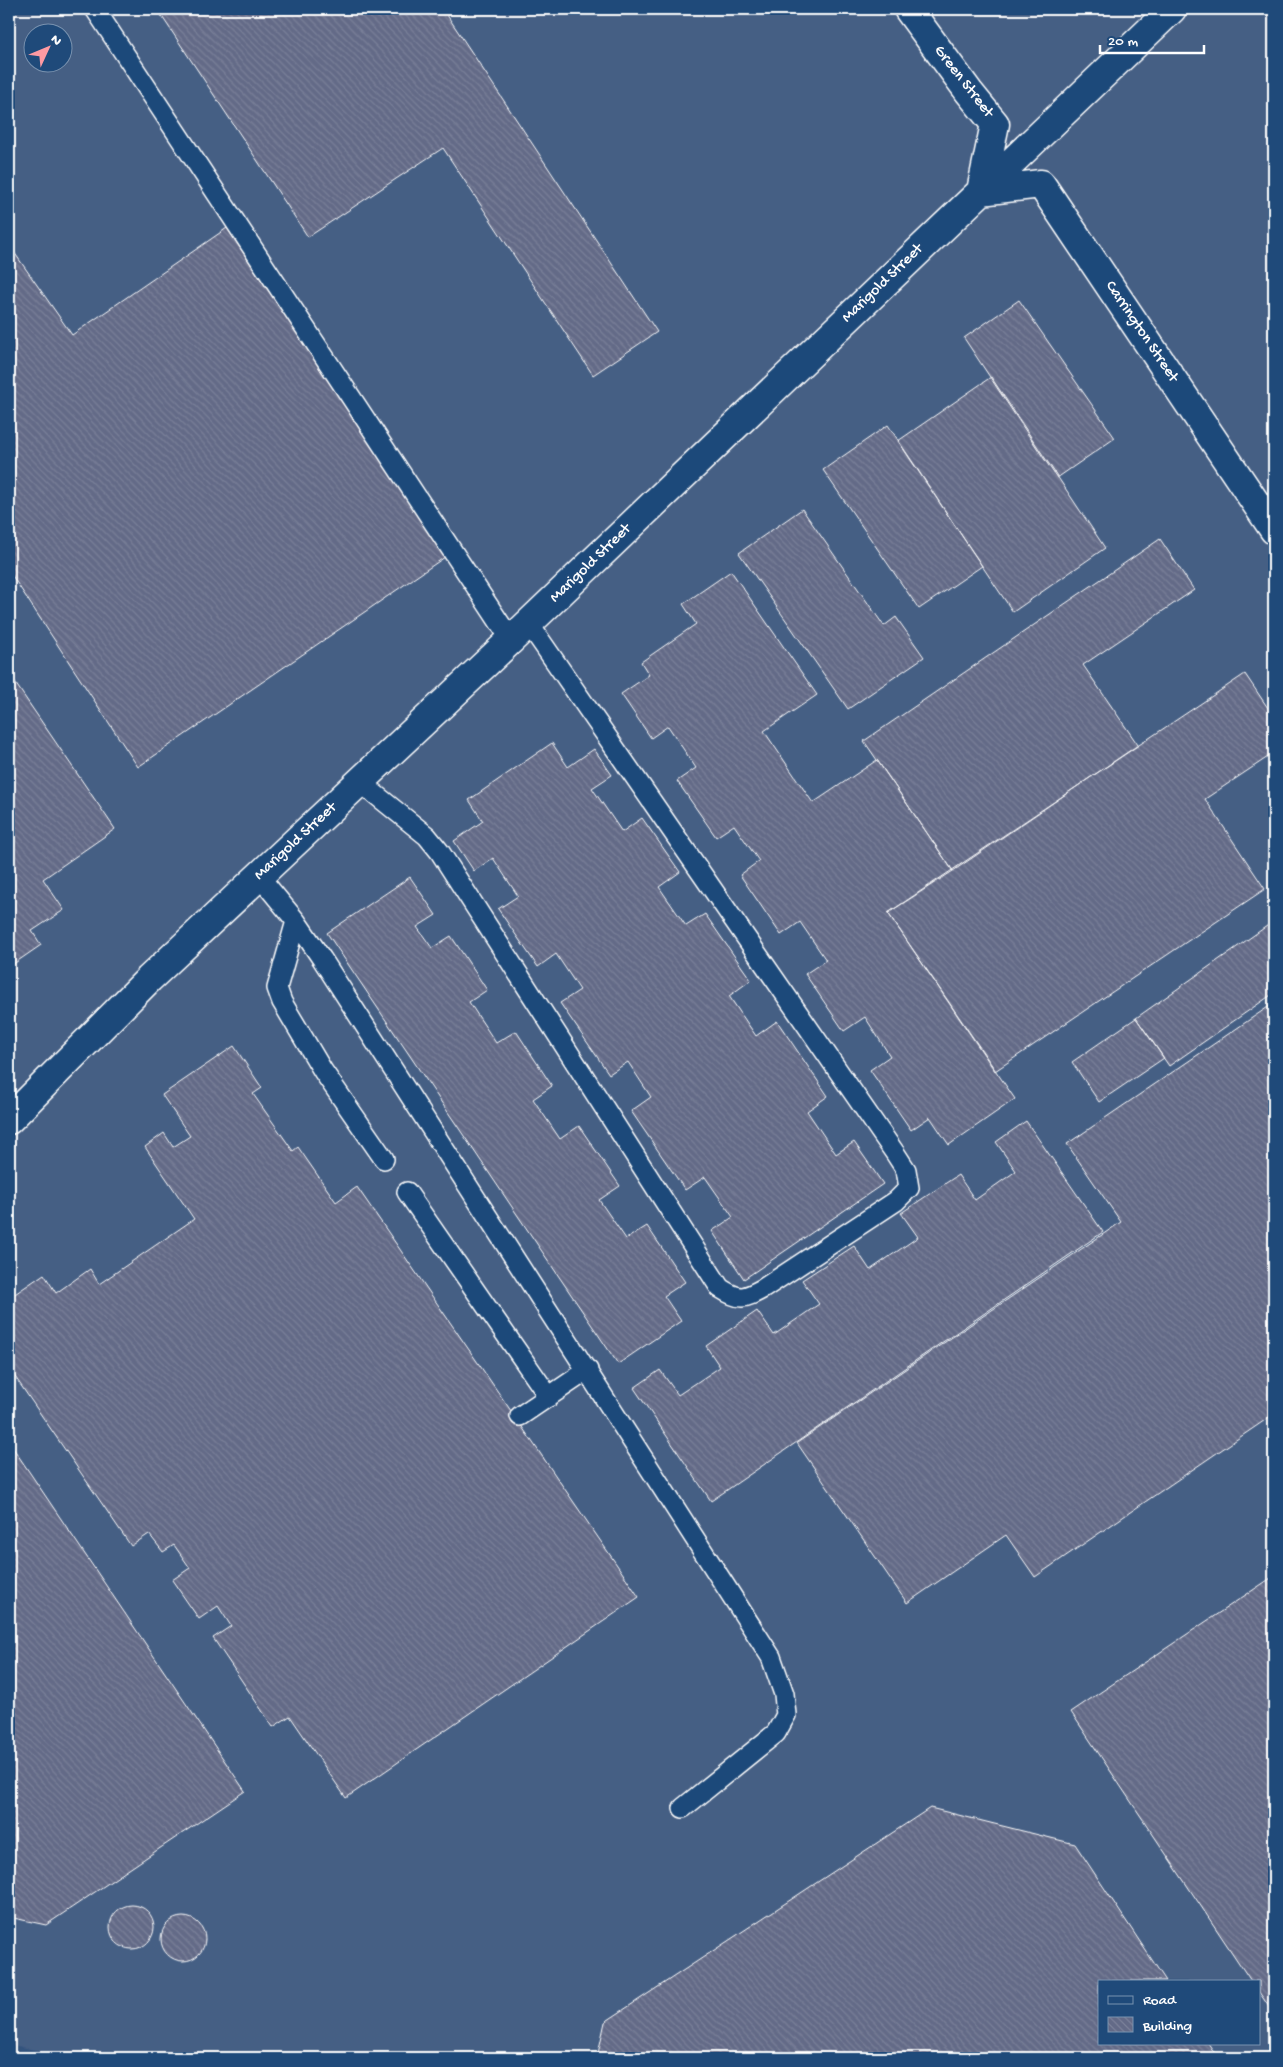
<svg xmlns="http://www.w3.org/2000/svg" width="1283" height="2067" font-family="'Gochi Hand',sans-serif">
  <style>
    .built { fill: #455e84; fill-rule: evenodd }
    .building { fill: url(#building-back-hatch); stroke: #fff }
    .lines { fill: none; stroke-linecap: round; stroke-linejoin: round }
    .service-casing { stroke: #fff; stroke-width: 22 }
    .minor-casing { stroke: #fff; stroke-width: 31 }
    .service { stroke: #1f4a7a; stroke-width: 19 }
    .minor { stroke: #1f4a7a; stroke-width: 28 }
    .labels { text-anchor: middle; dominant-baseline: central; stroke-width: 5; stroke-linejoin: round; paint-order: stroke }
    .street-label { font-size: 16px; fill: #fff; stroke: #1f4a7a }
  </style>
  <defs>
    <pattern id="building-back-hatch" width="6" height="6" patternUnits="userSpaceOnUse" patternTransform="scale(1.25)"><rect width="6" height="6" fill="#636a87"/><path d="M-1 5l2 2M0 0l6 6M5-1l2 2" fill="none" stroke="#7a8099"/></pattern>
  </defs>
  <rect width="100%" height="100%" fill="#33547e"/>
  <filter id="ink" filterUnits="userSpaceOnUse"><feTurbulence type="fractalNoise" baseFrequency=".02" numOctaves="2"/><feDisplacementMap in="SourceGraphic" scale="10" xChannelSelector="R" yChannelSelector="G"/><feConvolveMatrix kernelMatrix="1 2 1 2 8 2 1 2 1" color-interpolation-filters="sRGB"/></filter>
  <g filter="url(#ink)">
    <!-- built -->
    <path class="built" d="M9,9H1274V2058H68L9,2044ZM32,32H62V62H32ZM1099,1981H1259V2043H1099Z"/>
    <!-- building -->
    <path class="building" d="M157,9H443L657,332L593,375L443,148L308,237Z
      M227,228L445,557L138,767L9,571V245L72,335Z
      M1019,300L1115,438L1057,478L964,338Z
      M991,377L1105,548L1013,612L898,441Z
      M888,425L982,566L919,609L823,470Z
      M802,509L884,626L896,617L924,657L848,709L739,553Z
      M1160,539L1194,590L1083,665L1138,745L953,871L864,741Z
      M731,571L817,695L764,731L813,803L877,760L953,871L888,913L1015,1099L949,1145L930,1117L911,1130L870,1070L890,1056L865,1017L844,1031L805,974L826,960L800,922L781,935L740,875L759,861L734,825L716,837L677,781L696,768L668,726L651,738L621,694L649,675L641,662L696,624L683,604Z
      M9,674L115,829L43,879L64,910L32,931L41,945L9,967Z
      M1245,674L1274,717V753L1205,799L1265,889L995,1071L888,913Z
      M552,743L568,767L594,749L612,775L592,788L622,832L642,818L680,872L659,887L686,926L705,914L751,980L729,996L756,1036L777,1021L828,1096L807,1111L836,1154L854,1142L883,1184L744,1279L712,1231L733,1217L705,1177L685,1190L631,1111L651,1097L628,1062L609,1074L560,1003L580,990L556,954L538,967L498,909L518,896L493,858L474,871L454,841L483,821L469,800Z
      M410,877L436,915L417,927L432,948L451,936L487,990L469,1002L496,1043L516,1031L552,1086L533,1099L560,1139L579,1126L620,1186L599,1200L626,1239L647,1226L685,1282L664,1296L681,1321L618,1364L327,933Z
      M1274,921V993L1169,1066L1136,1018Z
      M1274,1003V1414L1035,1577L1006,1535L907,1603L797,1443L1121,1222L1067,1144Z
      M1136,1018L1164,1058L1099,1102L1072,1062Z
      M234,1046L262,1088L253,1094L293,1151L298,1147L336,1202L357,1187L639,1597L346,1798L290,1716L273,1727L213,1638L231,1626L218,1606L199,1619L172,1580L190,1568L174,1545L163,1552L149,1534L131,1546L9,1368V1298L44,1274L56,1293L90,1269L99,1284L194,1219L145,1147L164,1133L173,1147L190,1136L162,1095Z
      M1026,1121L1103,1232L711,1501L634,1388L660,1370L678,1395L720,1367L706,1346L757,1311L774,1335L819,1304L802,1280L854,1246L870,1270L918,1237L901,1213L958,1175L975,1200L1016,1171L996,1142Z
      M9,1442L245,1791L46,1925L9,1917Z
      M1274,1576V2009L1271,2010L1259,1992V1981H1251L1071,1712Z
      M930,1808L1075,1844L1166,1981H1099V2043H1208L1218,2058H597L605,2022Z
      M110 1927a22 22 0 1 1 44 0a22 22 0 1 1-44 0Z
      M161 1939a22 22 0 1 1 44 0a22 22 0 1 1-44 0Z"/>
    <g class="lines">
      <!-- service casing -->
      <g class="service-casing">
        <path id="service" d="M95,9L511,640
          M360,782L427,836L440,852L720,1288C740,1301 744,1299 764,1288L896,1201L909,1188L906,1170L895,1153L529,624
          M259,876L296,921L322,959L771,1657L784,1694L786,1715L776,1733L683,1808
          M296,921L277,988L282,1002L323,1071L384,1159
          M407,1192L549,1397
          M520,1416L588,1370"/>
      </g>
      <!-- minor casing -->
      <g class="minor-casing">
        <path id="minor" d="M908,9L969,92L995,124L981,191L1041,184L1274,530
          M9,1120L149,979L511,640L1172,9"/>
      </g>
      <!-- service -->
      <use href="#service" class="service"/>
      <!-- minor -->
      <use href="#minor" class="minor"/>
    </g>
  </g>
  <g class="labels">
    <!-- street labels -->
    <g class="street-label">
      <text transform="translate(963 82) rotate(52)">Green Street</text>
      <text transform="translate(883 284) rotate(-44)">Marigold Street</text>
      <text transform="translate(1141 332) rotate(56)">Carrington Street</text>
      <text transform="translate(591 564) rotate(-44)">Marigold Street</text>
      <text transform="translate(296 842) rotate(-43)">Marigold Street</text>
    </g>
  </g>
  <!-- margin -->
  <rect width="1283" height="2067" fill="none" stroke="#1f4a7a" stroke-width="30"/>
  <rect x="15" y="15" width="1253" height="2037" fill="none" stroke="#fff" stroke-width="2" filter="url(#ink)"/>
  <!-- legend -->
  <rect x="1098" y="1980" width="162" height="65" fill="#1f4a7a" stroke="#7992af"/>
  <rect x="1108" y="1996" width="25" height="8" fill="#1f4a7a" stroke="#7992af"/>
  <text x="1143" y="2004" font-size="15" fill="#ffffff">Road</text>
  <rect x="1108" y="2017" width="25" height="15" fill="url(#building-back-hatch)" stroke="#7992af"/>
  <text x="1143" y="2030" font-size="15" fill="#ffffff">Building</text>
  <!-- north arrow -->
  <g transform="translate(48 48) rotate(46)"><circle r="24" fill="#1f4a7a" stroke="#7992af"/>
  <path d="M0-4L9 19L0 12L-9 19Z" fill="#ff9aa2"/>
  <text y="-8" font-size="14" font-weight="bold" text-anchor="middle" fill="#ffffff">N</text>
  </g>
  <!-- scale -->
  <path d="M1100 45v8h104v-8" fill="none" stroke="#ffffff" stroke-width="2.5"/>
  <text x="1108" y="45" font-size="15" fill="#ffffff" stroke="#1f4a7a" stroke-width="4" paint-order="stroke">20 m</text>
</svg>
